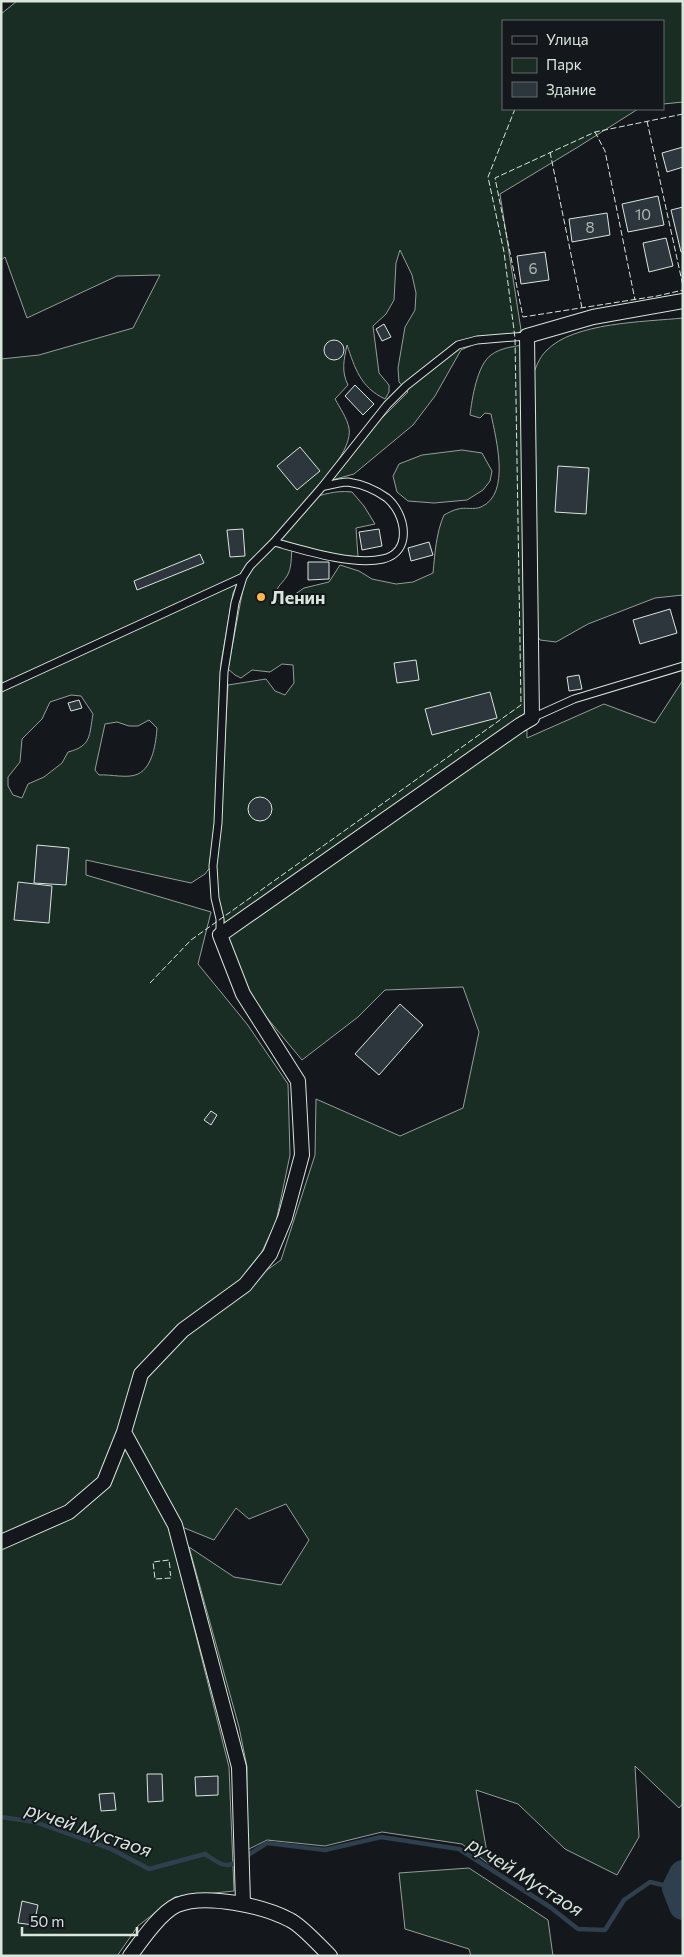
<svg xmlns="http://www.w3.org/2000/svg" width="684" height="1957" font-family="Commissioner,sans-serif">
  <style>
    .green { fill: #1a2d24; stroke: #939e99; fill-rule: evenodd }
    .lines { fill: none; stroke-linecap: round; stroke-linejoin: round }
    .stream { stroke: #2f3f4d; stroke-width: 4.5 }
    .river { stroke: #2f3f4d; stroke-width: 28 }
    .building { fill: #2c363c; stroke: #d8e6dc }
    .service-casing { stroke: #d8e6dc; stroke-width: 9 }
    .minor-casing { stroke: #d8e6dc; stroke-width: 16 }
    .service { stroke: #14181c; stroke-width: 7 }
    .minor { stroke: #14181c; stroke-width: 14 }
    .fence { stroke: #d8e6dc; stroke-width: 1; stroke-dasharray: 6 2.5; stroke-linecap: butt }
    .poi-dot { fill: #ffb74d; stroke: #14181c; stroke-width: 2 }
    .labels { text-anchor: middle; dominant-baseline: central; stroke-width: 4; stroke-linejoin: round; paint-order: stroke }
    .number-label { font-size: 15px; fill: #adbab4 }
    .poi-label { font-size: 18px; font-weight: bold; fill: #d8e6dc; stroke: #14181c; text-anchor: start }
    .water-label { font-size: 19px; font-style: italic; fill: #d8e6dc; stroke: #14181c }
  </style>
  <rect width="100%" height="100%" fill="#14181c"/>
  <!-- green -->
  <path class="green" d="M17,1H683V102L663,104V21H503V109H638L578,147L500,194L521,330L518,334L479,342L461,350L435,396L413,425L354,474L332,480L381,419L408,392L399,382L398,368L405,327L415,310L416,293L412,275L400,250L396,263L394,300L386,314L373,326L379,373L389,385V392L385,399C360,387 355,368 347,345C344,360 341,371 348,385L335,399C340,408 347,418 349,428C353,449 321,483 308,498C325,495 334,490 352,492L364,506L375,524L356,528L358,557L330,554L282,541L278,536L242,575L233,593L221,663L216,823L211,866L205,874L191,883L86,860V875L211,912L198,964L247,1024L288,1084L290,1155L276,1222L246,1285L281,1260L315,1155L316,1099L400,1136L463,1108L479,1032L463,987L385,990L358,1017L302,1060L258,1007L222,936L224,921L218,898L215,866L220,823L228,685L266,679L275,691L285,695L294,683L293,665L282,664L270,672L252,670L241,678L235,675L228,669L245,578L250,567L274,543L292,548C291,557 292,568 287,576C280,587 274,586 278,601L291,597L304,588L329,582L340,565L359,571L372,579L396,584L413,582L433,573C435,553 436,533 444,515C448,513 453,510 458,509C465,507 474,510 481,507C511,494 496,439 491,414L485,413L480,418L470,415C472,399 477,365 491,355C500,348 512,347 522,345L527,738L604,704L655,723L683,680V1803L679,1808L635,1766L639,1837L617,1875L565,1849L518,1804L476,1790L489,1864L462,1844L382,1832L325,1846L267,1840L247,1850V1767L239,1727L189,1547L234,1577L281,1585L309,1540L286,1504L249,1519L236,1508L214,1540L177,1525L123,1432L175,1526L172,1537L181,1576L229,1767L234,1891L175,1897L138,1926L117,1956H1V359L39,355L133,328L160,275L117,276L27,318L5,257L1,260V14ZM71,695L81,696L93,714C89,735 92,746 68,752L62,763L44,777L28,784L22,798L13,795L8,786V777L20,762L22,739L42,719L50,702ZM149,720L157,728C156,742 153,767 138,774C128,779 110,774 99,775L95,770L105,724L117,722L129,726H138Z
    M683,318V595L655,598L588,624L556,642L540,640L536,634L533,375C536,367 539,358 546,351C573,322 645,322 683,318Z
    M462,450L482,453L492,471L490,481L483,490L467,500L434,503L408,501L397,492L393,476L399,464L422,455Z
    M469,1868L548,1920L553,1956H471L469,1949L405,1929L399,1873Z"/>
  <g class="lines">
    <!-- stream -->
    <path class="stream" d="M1,1817L35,1822L111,1849L149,1869L205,1854C218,1862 224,1870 239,1861
      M245,1857L267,1843L325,1850L381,1837L459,1849L550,1907L578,1929L605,1930L624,1900L650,1882L676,1888"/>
    <!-- river -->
    <path class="river" d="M683,1874L676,1888L683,1906"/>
  </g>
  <!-- building -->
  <path class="building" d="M683,147V167L667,172L662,153Z
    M658,196L664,225L628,232L622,204Z
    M683,207V252H681L671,210Z
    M607,213L610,235L572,242L569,219Z
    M666,238L673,266L649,272L643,243Z
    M545,252L549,280L521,284L517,256Z
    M384,324L391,337L382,341L376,329Z
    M324 350a10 10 0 1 1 20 0a10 10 0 1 1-20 0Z
    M355,385L374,404L363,415L345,396Z
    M300,447L320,471L297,490L277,466Z
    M558,466L589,468L586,514L555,512Z
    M243,529L245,556L230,557L227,530Z
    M379,529L382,546L362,550L359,532Z
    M429,542L433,555L411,561L408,548Z
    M200,554L204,563L137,590L134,581Z
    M308,562H329V579L308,580Z
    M670,609L677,633L640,644L633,620Z
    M416,660L419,680L397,683L394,663Z
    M579,675L582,689L569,691L567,677Z
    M490,692L497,718L432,735L425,709Z
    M79,700L82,708L71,711L68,703Z
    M248 809a12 12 0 1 1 24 0a12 12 0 1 1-24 0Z
    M37,845L69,848L66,885L34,883Z
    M18,882L52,886L49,923L14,920Z
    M400,1004L423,1025L379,1075L355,1054Z
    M211,1111L217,1115L211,1125L204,1120Z
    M147,1774H162L163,1801L148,1802Z
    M218,1776V1795L196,1796L195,1777Z
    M114,1793L116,1810L101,1811L99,1794Z
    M22,1901L38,1905L34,1925L18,1923Z"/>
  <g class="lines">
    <!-- service casing -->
    <g class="service-casing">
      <path id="service" d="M274,542C303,550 353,566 383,559C413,552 406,514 387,498C376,490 361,484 348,482C340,482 330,485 322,487
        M1,688L243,577
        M532,718L574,699L683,666
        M220,934V919L215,898L213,866L218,823L224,672L235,603L243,577L250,566L274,542L322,487L387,405L406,386L458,345L477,340L527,336"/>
    </g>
    <!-- minor casing -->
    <g class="minor-casing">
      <path id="minor" d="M1,1542L69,1512L104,1482L124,1432
        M243,1903L239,1767L175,1525L124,1432L141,1374L183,1330L245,1285L270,1254L285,1218L302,1155L298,1081L243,994L220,935L520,725L532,718L527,336L593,317L683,301
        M130,1956C141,1941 160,1913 177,1905C206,1893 263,1906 290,1920C301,1925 320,1946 330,1956"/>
    </g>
    <!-- service -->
    <use href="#service" class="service"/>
    <!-- minor -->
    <use href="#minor" class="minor"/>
    <!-- fence -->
    <path class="fence" d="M683,114L595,132L495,178L523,317L657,296L683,290
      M647,121L683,286
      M595,132L605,151L635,300
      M550,152L582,308
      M150,983L191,940L521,705L515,338L504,252L488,177L515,109
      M170,1568L169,1560L153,1562L155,1579L171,1578L170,1571"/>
  </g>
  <!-- markers -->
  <circle class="poi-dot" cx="261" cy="597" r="5"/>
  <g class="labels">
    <!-- number labels -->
    <g class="number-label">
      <text x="643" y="214">10</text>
      <text x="590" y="227">8</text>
      <text x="533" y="268">6</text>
    </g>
    <!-- poi labels -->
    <g class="poi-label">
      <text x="271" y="597">Ленин</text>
    </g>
    <!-- water labels -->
    <g class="water-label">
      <text transform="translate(89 1829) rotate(19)">ручей Мустаоя</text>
      <text transform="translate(526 1876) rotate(32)">ручей Мустаоя</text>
    </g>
  </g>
  <!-- border -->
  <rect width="684" height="1957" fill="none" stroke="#d8e6dc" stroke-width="5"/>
  <!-- legend -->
  <rect x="502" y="20" width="162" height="90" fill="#14181c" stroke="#626a69"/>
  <rect x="512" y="36" width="25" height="8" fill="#14181c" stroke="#626a69"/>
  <text x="546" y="45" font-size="15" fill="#d8e6dc">Улица</text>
  <rect x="512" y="58" width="25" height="15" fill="#1a2d24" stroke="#626a69"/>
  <text x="546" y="70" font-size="15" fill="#d8e6dc">Парк</text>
  <rect x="512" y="82" width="25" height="15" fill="#2c363c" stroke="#626a69"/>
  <text x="546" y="95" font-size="15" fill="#d8e6dc">Здание</text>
  <!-- scale -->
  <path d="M22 1927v8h115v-8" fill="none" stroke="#d8e6dc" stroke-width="2.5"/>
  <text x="30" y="1927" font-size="15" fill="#d8e6dc" stroke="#14181c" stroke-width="4" paint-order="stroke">50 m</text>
</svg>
